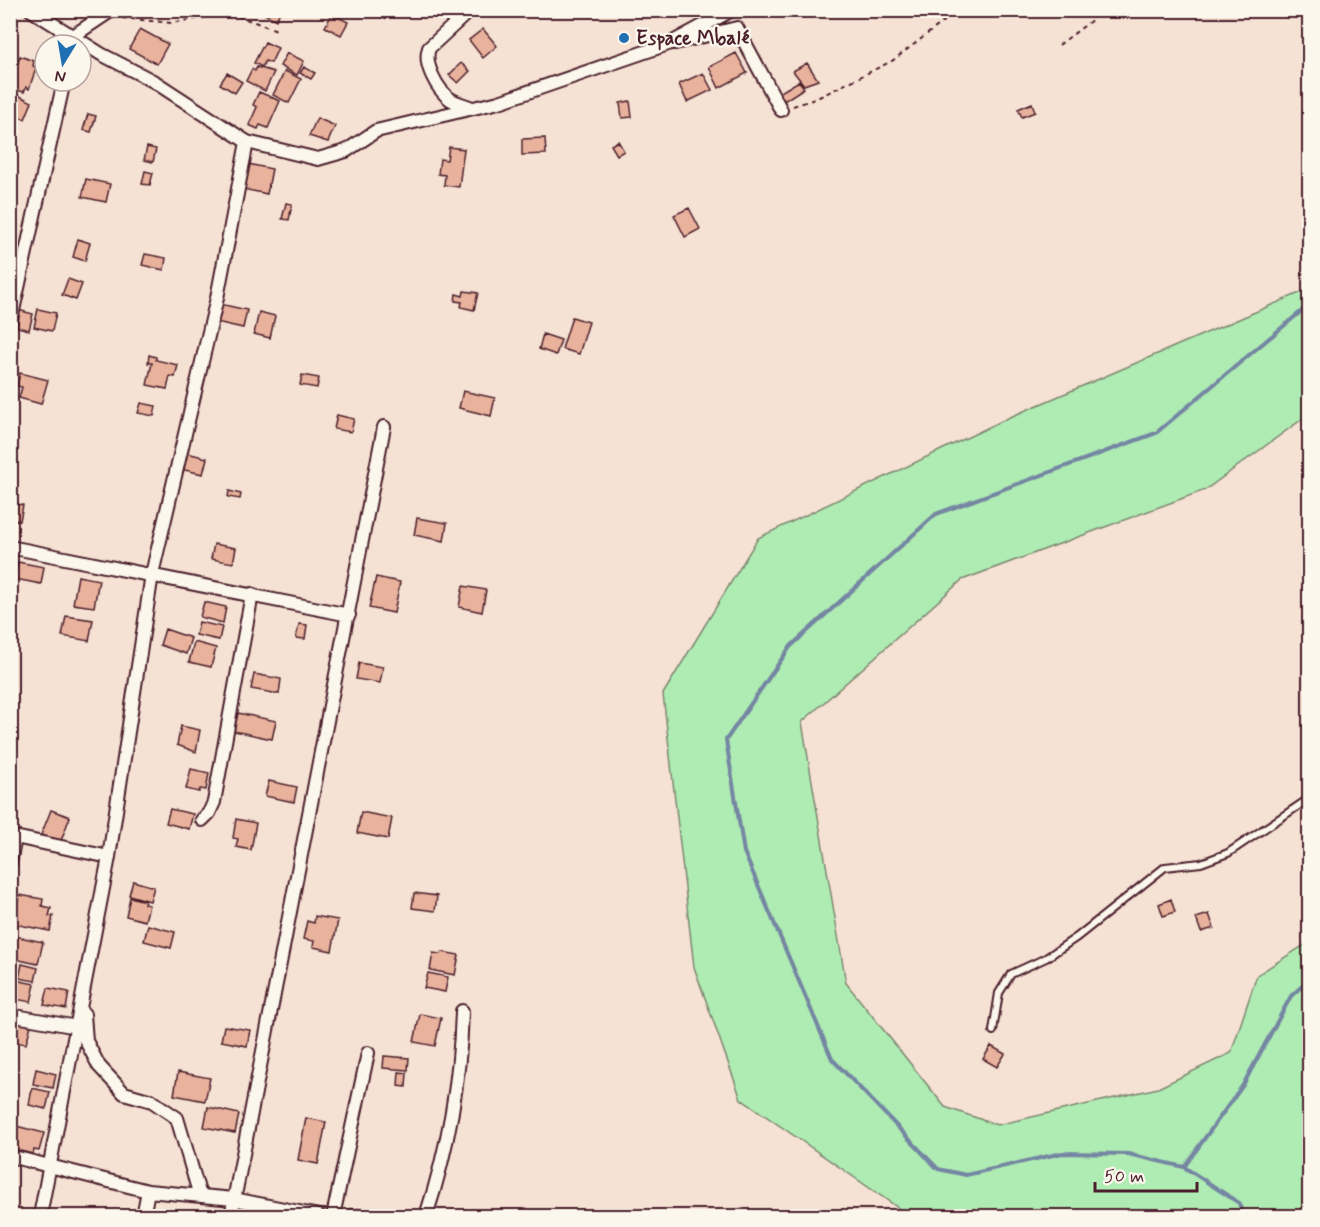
<svg xmlns="http://www.w3.org/2000/svg" width="1320" height="1227" font-family="Mynerve,sans-serif">
  <style>
    .green { fill: #aeecb3; stroke: #7c866f; stroke-width: 1.5 }
    .lines { fill: none; stroke-linecap: round; stroke-linejoin: round }
    .stream { stroke: #7586a2; stroke-width: 4 }
    .building { fill: #e9b29d; stroke: #4a1f2b; stroke-width: 1.5 }
    .lane-casing { stroke: #4a1f2b; stroke-width: 10 }
    .street-casing { stroke: #4a1f2b; stroke-width: 16 }
    .path { stroke: #4a1f2b; stroke-width: 2; stroke-dasharray: 4.5 4.5; stroke-linecap: butt }
    .lane { stroke: #fbf7ec; stroke-width: 6 }
    .street { stroke: #fbf7ec; stroke-width: 12 }
    .poi-dot { fill: #1f6fb2; stroke: #fbf7ec; stroke-width: 2 }
    .labels { text-anchor: middle; dominant-baseline: central; stroke-width: 4.5; stroke-linejoin: round; paint-order: stroke }
    .poi-label { font-size: 20px; font-weight: bold; fill: #4a1f2b; stroke: #fbf7ec; text-anchor: start }
  </style>
  <rect width="100%" height="100%" fill="#f6e2d4"/>
  <filter id="ink" filterUnits="userSpaceOnUse"><feTurbulence type="fractalNoise" baseFrequency=".0167" numOctaves="2"/><feDisplacementMap in="SourceGraphic" scale="12" xChannelSelector="R" yChannelSelector="G"/><feConvolveMatrix kernelMatrix="1 2 1 2 8 2 1 2 1" color-interpolation-filters="sRGB"/></filter>
  <g filter="url(#ink)">
    <!-- green -->
    <path class="green" d="M1309,289V414L1205,490L962,580L802,722L846,983L945,1107L997,1125L1158,1088L1231,1053L1257,975L1309,942V1216H910L741,1099L694,967L663,694L758,538L1010,417Z"/>
    <g class="lines">
      <!-- stream -->
      <path class="stream" d="M1184,1167L1243,1085L1291,996L1310,979
        M1243,1216L1239,1203L1184,1167L1128,1154L1062,1153L966,1175L938,1169L832,1059L744,852L726,740L790,647L936,514L1156,433L1310,304"/>
    </g>
    <!-- building -->
    <path class="building" d="M257,10H281L276,20Z
      M332,14L348,22L341,35L325,27Z
      M140,29L168,44L157,64L129,49Z
      M483,29L497,46L483,58L469,40Z
      M265,42L278,48L271,63L265,61L262,67L254,63Z
      M287,53L304,61L297,75L280,66Z
      M736,53L747,73L719,88L709,67Z
      M20,56L34,61L33,66L36,68L29,89L26,87L24,92L10,88Z
      M461,63L470,71L458,83L449,75Z
      M807,63L818,80L804,85L793,71Z
      M257,67L274,72L265,91L246,81L252,69L255,71Z
      M304,67L315,73L311,79L300,73Z
      M285,71L301,79L289,103L273,95Z
      M227,73L242,82L235,93L220,84Z
      M703,73L712,90L687,102L679,84Z
      M799,81L804,88L784,101L779,93Z
      M10,91L32,102L25,119L10,114Z
      M259,92L280,101L268,128L260,125L258,129L249,125L257,107L253,105Z
      M630,101L632,117L622,118L620,103Z
      M1032,103L1035,112L1022,117L1018,109Z
      M88,114L96,116L91,132L83,130Z
      M317,118L335,126L328,142L309,136Z
      M545,138L546,154L522,155V139Z
      M618,141L624,151L617,155L611,145Z
      M147,147L156,149L153,162L144,160Z
      M449,147L464,149L459,187L444,185L445,175L438,174L440,159L447,160Z
      M248,164L272,169L267,194L243,189Z
      M145,171L153,173L150,185L142,184Z
      M86,179L110,184L106,202L82,197Z
      M286,203L292,204L289,220L282,219Z
      M689,208L700,229L685,237L674,215Z
      M78,239L90,243L85,261L73,257Z
      M145,254L166,258L164,270L142,265Z
      M68,279L82,284L76,300L62,295Z
      M464,291L478,293L474,310L461,307L462,302L455,301L456,294L463,296Z
      M220,304L247,310L243,328L216,322Z
      M38,309L56,313L52,331L34,327Z
      M18,310L33,314L29,330L14,326Z
      M259,312L275,316L270,338L254,334Z
      M572,317L589,322L579,354L562,349Z
      M543,334L561,340L556,355L539,349Z
      M149,355L156,357V360L178,365L175,377L170,376L167,389L147,385L152,363H148Z
      M20,373L48,380L41,404L19,398L22,387L17,386Z
      M302,375L319,378L317,388L300,385Z
      M463,391L495,398L491,416L459,408Z
      M141,403L156,406L154,416L138,413Z
      M337,415L354,419L351,432L334,429Z
      M183,452L207,458L203,474L180,469Z
      M229,491L241,494L240,499L228,497Z
      M10,503L23,505L20,521L10,519Z
      M417,518L447,523L444,541L414,535Z
      M214,544L236,548L233,563L211,559Z
      M18,562L44,567L41,584L15,579Z
      M78,576L99,580L94,607L73,604Z
      M376,577L400,582L394,613L369,608Z
      M463,586L486,590L482,612L459,607Z
      M204,602L226,607L223,623L200,617Z
      M66,616L93,620L89,641L62,636Z
      M199,622L222,627L219,640L196,635Z
      M299,624L307,625L305,639L296,638Z
      M165,629L191,638L186,654L160,645Z
      M194,642L216,648L211,667L189,662Z
      M359,663L383,667L380,683L356,679Z
      M254,674L281,679L279,694L251,689Z
      M238,713L276,721L272,739L234,731Z
      M181,726L200,730L196,752L177,745Z
      M191,769L209,773L206,790L200,789L199,792L186,789Z
      M269,781L297,787L294,802L265,796Z
      M170,809L193,814L189,829L166,823Z
      M51,810L70,817L60,843L41,835Z
      M361,812L392,818L388,839L357,833Z
      M236,819L256,823L251,850L236,847L238,839L233,838Z
      M133,881L154,887L150,901L129,895Z
      M414,893L437,896L435,911L412,908Z
      M19,895L43,899L42,906L51,908L49,916H53L50,931L14,924Z
      M130,897L145,901L144,904L149,905L145,921L126,916Z
      M1171,899L1175,912L1163,916L1159,904Z
      M1209,914L1214,928L1201,932L1196,918Z
      M315,916L338,920L332,951L313,947L314,941L303,939L307,921L314,923Z
      M148,925L175,932L171,948L144,941Z
      M10,935L43,942L38,964L10,958Z
      M442,952L459,955L455,975L430,970L433,953L441,954Z
      M22,964L38,968L35,981L19,978Z
      M428,973L448,977L445,992L424,988Z
      M10,979L35,984L31,1002L10,998Z
      M48,988L69,992L66,1009L44,1005Z
      M420,1014L441,1018L435,1046L414,1042Z
      M16,1022L31,1025L26,1044L11,1041Z
      M224,1026L250,1030L247,1046L221,1041Z
      M991,1046L1005,1054L997,1067L983,1059Z
      M384,1056L409,1058L408,1070L383,1068Z
      M36,1069L56,1074L53,1088L33,1084Z
      M178,1072L210,1078L205,1101L174,1095Z
      M399,1072L407,1073L406,1087L398,1086Z
      M32,1088L50,1092L46,1109L29,1105Z
      M208,1107L239,1114L235,1133L204,1127Z
      M306,1118L326,1122L318,1164L298,1160Z
      M12,1125L44,1133L39,1151L34,1150L33,1154L11,1149Z"/>
    <g class="lines">
      <!-- lane casing -->
      <g class="lane-casing">
        <path id="lane" d="M993,1031L999,993L1011,974L1046,958L1077,937L1165,867L1201,863L1228,853L1310,798"/>
      </g>
      <!-- street casing -->
      <g class="street-casing">
        <path id="street" d="M31,10L101,54L155,82L247,142L318,159L346,151L376,131L499,102L671,43L732,10
          M470,10L429,48C423,64 437,89 450,99C456,103 465,105 472,108
          M675,43L737,28L781,110
          M71,45L73,36L112,10
          M10,324L64,81
          M10,547L349,615
          M202,820L209,813L214,802L252,594
          M10,836L109,857
          M10,863L15,837
          M84,1014L86,1041L99,1066L124,1093L152,1101L177,1118L200,1196
          M10,1015L77,1027
          M10,1156L148,1191L234,1199L319,1216
          M40,1216L109,857L152,574L217,298L247,142
          M143,1216L148,1191
          M231,1216L384,427
          M333,1216L368,1053
          M352,1216H366
          M426,1216C448,1149 460,1081 462,1011"/>
      </g>
      <!-- path -->
      <path class="path" d="M122,18L172,23L229,13L277,30
        M1059,45L1105,10
        M793,106L815,99L892,61L959,10"/>
      <!-- lane -->
      <use href="#lane" class="lane"/>
      <!-- street -->
      <use href="#street" class="street"/>
    </g>
  </g>
  <!-- markers -->
  <circle class="poi-dot" cx="624" cy="38" r="6"/>
  <g class="labels">
    <!-- poi labels -->
    <g class="poi-label">
      <text x="636" y="38">Espace Mbalé</text>
    </g>
  </g>
  <!-- margin -->
  <rect width="1320" height="1227" fill="none" stroke="#fbf7ec" stroke-width="36"/>
  <rect x="18" y="18" width="1284" height="1191" fill="none" stroke="#4a1f2b" stroke-width="2" filter="url(#ink)"/>
  <!-- north arrow -->
  <g transform="translate(63 63) rotate(191)"><circle r="28" fill="#fbf7ec" stroke="#b4a19f" stroke-width="1.5"/>
  <path d="M0-4.5L10 22L0 15L-10 22Z" fill="#1f6fb2"/>
  <text y="-9" font-size="16" font-weight="bold" text-anchor="middle" fill="#4a1f2b">N</text>
  </g>
  <!-- scale -->
  <path d="M1095 1182v9h102v-9" fill="none" stroke="#4a1f2b" stroke-width="3"/>
  <text x="1104" y="1182" font-size="18" fill="#4a1f2b" stroke="#fbf7ec" stroke-width="4.5" paint-order="stroke">50 m</text>
</svg>
